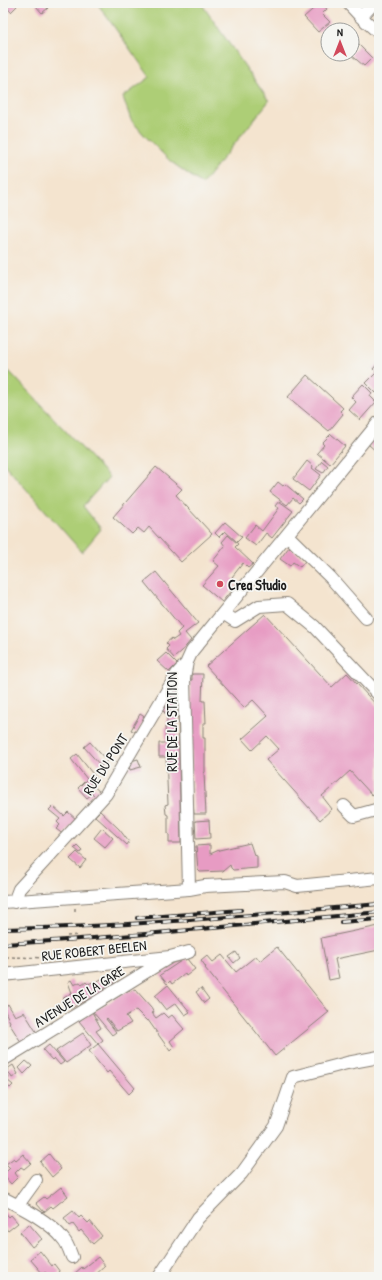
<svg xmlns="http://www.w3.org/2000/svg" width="382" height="1280" font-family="'Patrick Hand',sans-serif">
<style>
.green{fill:#adce76;stroke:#647549}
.building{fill:#e79bc3}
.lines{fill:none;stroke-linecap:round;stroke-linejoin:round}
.minor-casing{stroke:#888076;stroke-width:14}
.path{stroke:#888076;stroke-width:1.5;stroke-dasharray:3 3;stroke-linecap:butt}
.minor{stroke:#fff;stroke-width:12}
.rail-casing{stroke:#1c1c1c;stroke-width:4}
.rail{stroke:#f6f6f2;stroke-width:2.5;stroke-dasharray:8;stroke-linecap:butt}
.poi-dot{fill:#d1495b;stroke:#f6f6f2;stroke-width:1.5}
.labels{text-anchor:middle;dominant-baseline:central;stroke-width:3.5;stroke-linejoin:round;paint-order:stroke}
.poi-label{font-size:14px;font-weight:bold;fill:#1c1c1c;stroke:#f6f6f2;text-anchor:start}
.street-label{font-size:14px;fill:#1c1c1c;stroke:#f6f6f2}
</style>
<rect width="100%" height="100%" fill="#f6f6f2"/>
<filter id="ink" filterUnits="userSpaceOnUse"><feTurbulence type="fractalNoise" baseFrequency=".025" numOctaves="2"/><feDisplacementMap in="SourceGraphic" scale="8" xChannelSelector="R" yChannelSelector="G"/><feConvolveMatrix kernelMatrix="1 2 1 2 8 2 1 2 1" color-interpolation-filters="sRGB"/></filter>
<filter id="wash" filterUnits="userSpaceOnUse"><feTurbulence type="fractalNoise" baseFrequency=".012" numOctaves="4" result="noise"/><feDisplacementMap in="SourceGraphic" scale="16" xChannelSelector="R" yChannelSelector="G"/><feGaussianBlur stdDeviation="0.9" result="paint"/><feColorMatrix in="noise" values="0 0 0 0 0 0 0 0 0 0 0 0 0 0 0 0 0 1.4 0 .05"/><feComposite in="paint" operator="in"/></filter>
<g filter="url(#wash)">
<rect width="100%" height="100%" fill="#f4e4cf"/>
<path class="green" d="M97,3H201L269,101L202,184L170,161L146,137L131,120L123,97L150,77Z
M9,371L109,477L83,506L101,529L82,552L3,463V379Z"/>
<g id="blocks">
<path class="building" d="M3,3H14L17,6L11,12Z
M40,3H44L48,8L42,13L36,6Z
M320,3L327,9L322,14L330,22L318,32L304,17Z
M359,45L372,58L364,66L350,54H352V52Z
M379,362V375L373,369Z
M376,373L379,376V389L376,393L366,383Z
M307,375L343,408L340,411L343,414L329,431L288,397Z
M363,384L372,393L370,396L376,402L360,420L349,410L356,402L351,397Z
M331,434L345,446L330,464L317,453L324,445L322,443Z
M375,436L379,439V454L368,444Z
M307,461L313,466L312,468L321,475L309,491L293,479Z
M322,461L328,466L323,473L316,469Z
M156,467L182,489L176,495L212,534L181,562L149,527L144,533L138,528L132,534L113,517Z
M278,482L283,486L285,484L303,499L299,503L293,498L287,505L270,492Z
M279,501L293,511L272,538L266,533L256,546L245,538L255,525L262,531L279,508L275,506Z
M225,522L242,537L237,542L225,531L219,537L215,533Z
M228,535L238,544L235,547L253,564L248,568L243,563L232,577L238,582L222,602L202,585L219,566L213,561L225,546L222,542Z
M289,547L306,560L300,567L293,562L290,566L280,559Z
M156,572L198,623L185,633L191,640L182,651L174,658L166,649L169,646L166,643L172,638L173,640L179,636L177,633L182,628L144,582Z
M265,614L332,687L347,673L379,708V789L372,795L350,771L322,796L332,809L320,820L266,760L279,749L267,736L252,750L242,739L268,716L253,700L244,708L206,666Z
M166,653L177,664L169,672L157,661Z
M192,674H203L202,701H205L206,723H203V738H205V772L204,773L206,814H194L192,788L190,693V680H192Z
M173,686L178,689V712L164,713L165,712L159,710Z
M140,714L146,718L137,733L131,730Z
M167,717H178L181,843H169V834H168V815L166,814L165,805L168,804L166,757H159V743H166L165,727H167Z
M90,742L107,761L101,766L84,747Z
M77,754L96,778L90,783L100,792L95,797L92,794L87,798L78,788L87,779L71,759Z
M138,759L141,767L130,770L129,766L132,765L131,761Z
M53,806L64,816L68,812L77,820L64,835L56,829L60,825L57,822L60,819L49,810Z
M100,811L119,829L129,842L127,845L95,816Z
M209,820L210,838L196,839L195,821Z
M102,828L113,838L105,847L94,838Z
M250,843L254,855L257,856V868L233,870L231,868L230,865L223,871L200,872L198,870L196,846L210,845V854L219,850Z
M77,845L82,850L80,853L74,848Z
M77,852L86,860L80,868L70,859Z
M379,926V950L335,959L339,978L329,980L321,938Z
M277,947L329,1012L275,1056L205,968L206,967L201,960L207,955L213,962L222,955L236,972L256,956L260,961Z
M236,952L240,958L234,963L229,957Z
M184,959L185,960L187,959L195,969L186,976L185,974L172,984L170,981L167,984L160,975Z
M112,974L116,981L110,986L105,978Z
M103,978L108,986L103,990L104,992L97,996L96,995L70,1009L62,999L72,993L68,982L71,980L74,985L80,982L82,985L86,982L88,984L93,982L94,983Z
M168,985L190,1012L185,1015L176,1003L166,1010L155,996Z
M201,988L209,999L204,1003L196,992Z
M135,989L151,1007L154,1012L152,1013L156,1018L163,1013L168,1018L172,1015L184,1029L170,1041L174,1047L170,1051L148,1020L147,1021L136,1010L126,1016L131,1023L117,1031L107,1018L106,1019L116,1032L112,1035L93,1012L129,990L130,992Z
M8,1004L15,1016L24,1012L37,1033L21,1042L9,1023L10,1022L4,1009Z
M92,1012L101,1028L96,1031L103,1040L98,1044L79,1021Z
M83,1033L91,1045L66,1063L56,1051Z
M98,1044L135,1088L129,1094L109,1071L107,1073L89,1051Z
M49,1045L64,1062L60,1065L54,1058L52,1060L43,1050Z
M26,1061L32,1066L24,1074L19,1068Z
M13,1065L18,1074L12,1078L7,1069Z
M3,1068L9,1078L7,1080L13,1085L10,1088L3,1082Z
M23,1154L31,1163L24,1169L21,1167L15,1173L18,1177L11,1184L3,1175L10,1168L6,1164L14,1158L16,1160Z
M49,1154L61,1169L52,1177L40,1162Z
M61,1187L68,1196L53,1208L51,1206L44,1212L36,1203L44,1197L46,1199Z
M3,1210L9,1217L11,1215L18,1223L8,1231L3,1225Z
M73,1211L79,1218L81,1216L88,1223L90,1221L102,1236L93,1244L81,1230L79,1232L73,1224L70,1226L64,1218Z
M29,1224L42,1239L32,1247L20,1232Z
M40,1251L52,1266L54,1264L60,1272L54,1277H49L45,1272L43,1274L30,1259Z
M98,1257L105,1266L93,1277H76L74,1274L82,1267L83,1269Z"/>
</g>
</g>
<g filter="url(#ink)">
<use href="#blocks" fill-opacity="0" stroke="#888076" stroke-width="1"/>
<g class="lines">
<defs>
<path id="minor" d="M348,3L361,17L379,33
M361,17L374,3
M287,535L330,577L366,618
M223,613L235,621L259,606L287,604L315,627L379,695
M344,806L354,816L379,809
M189,889L184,678L187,662L192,651L379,422
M3,902L189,889L205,886L285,882L297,886L379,878
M14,902L19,889L106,794L177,674L186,664
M3,975L170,957L189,952
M3,1060L170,957
M3,1198C23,1208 51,1222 64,1240C68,1245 70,1252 72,1257
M18,1205L36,1180
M159,1277L198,1218L242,1173L276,1126L293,1077L347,1063L379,1057"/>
</defs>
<use href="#minor" class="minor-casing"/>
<path class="path" d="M75,908V914
M67,936L78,935
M80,950L81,956
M6,957L57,958"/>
<use href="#minor" class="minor"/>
<defs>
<path id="rail" d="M137,918L241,910
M341,922L379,919
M3,929C129,927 254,915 379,904
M3,944C129,937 254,924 379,912"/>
</defs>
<use href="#rail" class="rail-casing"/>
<use href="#rail" class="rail"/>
</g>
</g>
<circle class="poi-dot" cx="220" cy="584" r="4"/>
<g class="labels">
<g class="poi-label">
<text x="228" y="584">Crea Studio</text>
</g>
<g class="street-label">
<text transform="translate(171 722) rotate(-90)">RUE DE LA STATION</text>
<text transform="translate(105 764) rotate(-57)">RUE DU PONT</text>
<text transform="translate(94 950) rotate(-6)">RUE ROBERT BEELEN</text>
<text transform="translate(79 996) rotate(-32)">AVENUE DE LA GARE</text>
</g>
</g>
<rect width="382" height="1280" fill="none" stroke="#f6f6f2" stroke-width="16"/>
<g transform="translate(340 42)"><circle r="19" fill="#f6f6f2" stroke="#9f9f9c"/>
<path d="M0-3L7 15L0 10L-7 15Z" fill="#d1495b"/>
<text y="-6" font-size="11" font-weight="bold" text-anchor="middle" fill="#1c1c1c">N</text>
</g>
</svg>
